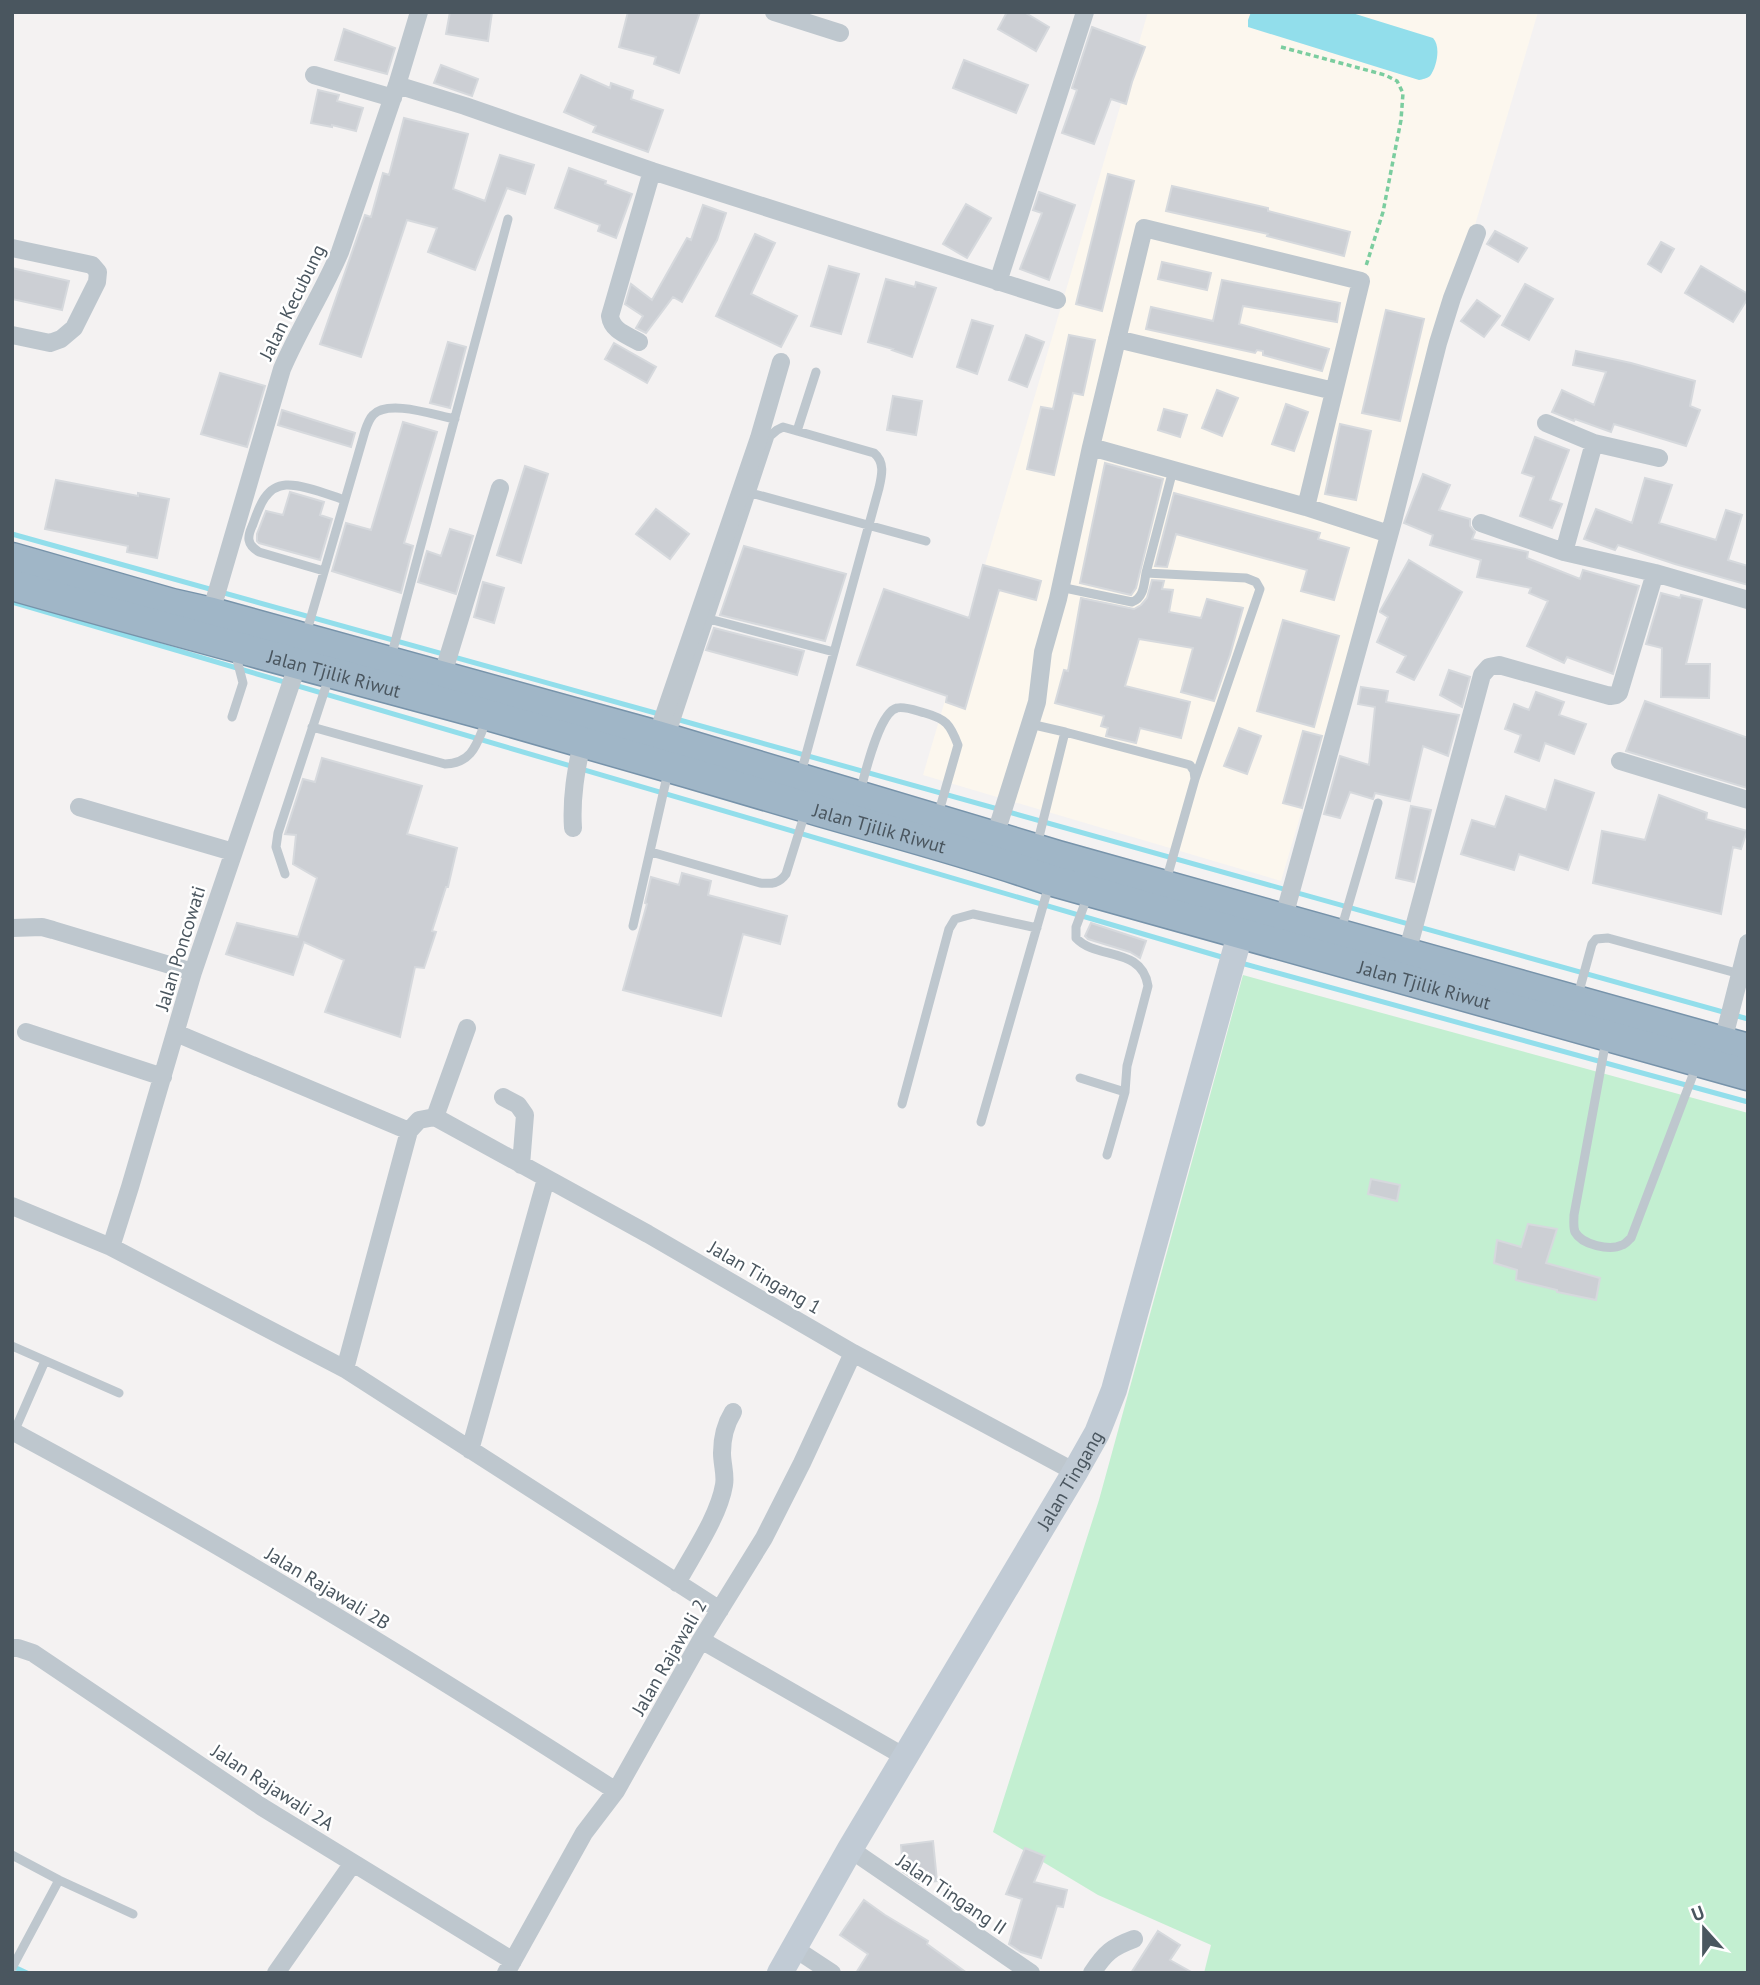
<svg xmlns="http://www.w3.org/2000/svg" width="1760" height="1985" font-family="'PT Sans',sans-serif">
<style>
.commercial{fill:#fcf7ee}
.green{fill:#c3efd1}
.water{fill:#92deeb}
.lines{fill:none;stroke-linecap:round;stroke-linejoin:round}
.stream{stroke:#92deeb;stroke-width:5}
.building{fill:#cccfd4;stroke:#d6d9dd;stroke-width:2}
.trunk-casing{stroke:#7793aa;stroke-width:33}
.path{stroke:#7bcd9f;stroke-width:3.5;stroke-dasharray:5 3.5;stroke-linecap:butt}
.service{stroke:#bec7ce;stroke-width:9}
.minor{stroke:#bec7ce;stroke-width:18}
.secondary{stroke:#c1cbd5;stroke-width:26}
.trunk{stroke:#a0b6c7;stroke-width:30}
.labels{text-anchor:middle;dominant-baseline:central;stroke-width:5;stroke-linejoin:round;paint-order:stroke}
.street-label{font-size:19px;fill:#4a565f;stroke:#fff}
</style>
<rect width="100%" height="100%" fill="#f4f2f2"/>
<path class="commercial" d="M1148,12H1538L1281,881L923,775Z"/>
<path class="green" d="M1243,975L1748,1113V1973H1204L1211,1945L1098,1895L993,1832L1099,1500Z"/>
<path class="water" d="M1251,12H1349L1433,38C1441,46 1437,67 1430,76C1426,79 1423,79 1419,80L1248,27V20Z"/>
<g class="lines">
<path class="stream" d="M12,534L659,714
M12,602L1225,958
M676,719L1748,1019
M1241,963L1748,1102
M12,1966L27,1973"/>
</g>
<path class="building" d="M450,12H492L488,41L446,34Z
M628,12H700L679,73L654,64L656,57L619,47Z
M1007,12H1024L1049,27L1036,51L998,29Z
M1092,27L1145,47L1132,82L1126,104L1111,99L1094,144L1062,133L1077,90L1072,88Z
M344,29L395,48L387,74L335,60Z
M964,60L1028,85L1016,113L953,88Z
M441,65L478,79L472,96L434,83Z
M581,75L610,88L611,83L633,91L631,99L663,110L648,152L593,132L596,126L564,112Z
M318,90L339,95L337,101L363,108L356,131L332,125V127L311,123Z
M404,118L468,134L453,189L485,201L500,155L534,165L525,194L507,188L475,270L428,252L437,228L407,220L361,357L320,344L365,215L371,217L383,173L389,175Z
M569,168L606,181L605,184L632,194L616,238L598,231L600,225L555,208Z
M1108,174L1134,181L1102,311L1076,304Z
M1172,186L1268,208V211L1350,232L1344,256L1267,236L1268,234L1166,211Z
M1039,192L1075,205L1049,280L1020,269L1042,213L1033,210Z
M966,204L991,218L967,258L943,244Z
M703,205L726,213L717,240L682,302L673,297L646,333L636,328L643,316L625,304L631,284L652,300L687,238L691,240Z
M1495,231L1527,248L1518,262L1487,244Z
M755,234L775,243L751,294L797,316L781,347L716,316Z
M1661,242L1674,249L1661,272L1648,264Z
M1162,262L1211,273L1207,290L1158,279Z
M829,266L859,274L841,334L811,326Z
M1701,266L1748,294V298L1733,322L1685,293Z
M12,268L69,281L62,310L12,299Z
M886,279L915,287L916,282L936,288L912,357L892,350L893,349L868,342Z
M1222,280L1340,303L1337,322L1243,306L1239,324L1329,349L1322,371L1263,355V351L1257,350L1255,353L1146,329L1151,307L1213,321Z
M1525,284L1553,299L1529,340L1502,325Z
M1477,300L1500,316L1484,337L1461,321Z
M1386,310L1424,319L1400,421L1362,413Z
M972,320L993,326L977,374L957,367Z
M1026,335L1044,342L1027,387L1009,380Z
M1069,335L1095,340L1083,395L1073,393L1054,475L1027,469L1041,407L1053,409Z
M448,342L466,347L450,408L430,403Z
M614,343L656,367L647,383L605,359Z
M1576,351L1631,363L1695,381L1690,406L1700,410L1686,446L1614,424L1611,432L1575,419L1574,421L1552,412L1562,390L1594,405L1606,372L1573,365Z
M220,373L265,386L247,447L201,434Z
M1217,390L1238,398L1222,436L1202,428Z
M893,396L922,401L916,435L887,430Z
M1286,404L1308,412L1294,451L1272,444Z
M1164,409L1187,415L1180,437L1158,430Z
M282,410L355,433L351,447L278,425Z
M403,422L437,432L404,543L413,546L401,593L332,571L346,523L371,530Z
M1340,424L1371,431L1356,500L1325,494Z
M1535,437L1569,450L1550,500L1562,504L1552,528L1520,516L1534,477L1522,473Z
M1105,463L1163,479L1136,588L1131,595L1080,583Z
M525,466L548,474L521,563L497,555Z
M1423,474L1450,485L1439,510L1470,519V526L1475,532L1472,539L1528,552L1527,558L1580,579L1583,570L1639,586L1613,674L1567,657L1564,663L1527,646L1548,601L1529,593L1531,588L1477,577L1481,560L1430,545L1433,535L1404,523Z
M1645,478L1672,485L1659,523L1716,540L1726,510L1742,515L1728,560L1748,566V585L1675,564L1618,545L1615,550L1584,539L1596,509L1632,523Z
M56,480L138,496V493L169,499L157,558L127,552L128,546L45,529Z
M290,492L324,502L320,515L332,519L320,560L259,543L257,541V534L266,511L283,515Z
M1174,493L1320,533L1318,539L1349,548L1334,600L1301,591L1307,570L1176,534L1167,567L1155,566Z
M656,509L689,534L670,559L636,534Z
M450,529L473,536L456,594L418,582L427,551L441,556Z
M744,546L846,574L825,641L720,615Z
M1409,560L1462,592L1414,680L1397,672L1406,656L1377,642L1388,617L1380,612V611Z
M983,565L1041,581L1036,600L999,590L965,709L946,702L947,696L857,665L884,589L969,618Z
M1152,580L1164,581L1162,589L1173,590L1169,612L1201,618L1207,599L1243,608L1230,655L1214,701L1181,692L1193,648L1139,639L1125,686L1190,702L1181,738L1140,728L1136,743L1106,736L1108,728L1101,726L1104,716L1055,703L1064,670L1068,671L1081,598L1134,609L1141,605L1147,598Z
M483,582L504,588L494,623L474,617Z
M1661,593L1680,598L1681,595L1702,600L1686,664H1710L1709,698L1661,697L1662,648L1646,644Z
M1283,620L1339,636L1314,727L1257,711Z
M714,628L804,651L797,675L706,650Z
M1449,670L1470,677L1462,707L1440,695Z
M1361,687L1388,691L1386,702L1459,715L1448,756L1423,746L1410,801L1375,793L1373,799L1350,792L1340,818L1324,814L1340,756L1369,765L1375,707L1358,704Z
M1536,692L1564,702L1559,715L1586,724L1574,754L1545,743L1539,761L1515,752L1521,735L1505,729L1514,704L1529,710Z
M1645,701L1748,738L1747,788L1626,751Z
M1239,728L1261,736L1247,774L1224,766Z
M1303,731L1322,736L1302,808L1283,803Z
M322,758L422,786L407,834L457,848L448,887H446L432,931L436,932L424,968L415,967L400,1037L325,1012L344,960L304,942L293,975L226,954L237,923L298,937L317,878L293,864L296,835L285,834L303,779L315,782Z
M1555,780L1594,793L1568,870L1519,854L1514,870L1461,854L1472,820L1495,827L1506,796L1546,810Z
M1659,795L1707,813L1706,819L1747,831L1741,849L1733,847L1721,914L1593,883L1602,831L1645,840Z
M1411,806L1431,810L1414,882L1396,878Z
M682,873L711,881L708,895L787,916L780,944L743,934L721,1016L623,990L647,904L645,903L651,877L679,885Z
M1091,923L1146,941L1140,958L1130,952L1088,939L1085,936Z
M1371,1179L1400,1185L1397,1201L1368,1194Z
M1528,1224L1557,1229L1546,1263L1600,1278L1596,1300L1557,1292V1290L1516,1280L1517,1270L1494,1263L1497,1240L1521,1247Z
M933,1841L937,1881L919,1883L903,1872L901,1845Z
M1025,1848L1045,1856L1034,1882L1067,1890L1063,1907L1057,1906L1041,1958L1021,1952L1009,1944L1022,1899L1006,1894Z
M864,1900L885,1915L928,1941L927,1944L967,1973H856L868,1954L840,1935Z
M1158,1931L1180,1945L1170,1960L1193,1973H1131Z"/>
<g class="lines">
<defs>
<g id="trunk">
<path d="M12,558L172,604L212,613L657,736L1058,856L1748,1049"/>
<path id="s2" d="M12,585C170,630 330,672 488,715C595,745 700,776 806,807C888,831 970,852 1050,880L1748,1075"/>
</g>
</defs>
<use href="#trunk" class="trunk-casing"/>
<path class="path" d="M1281,47L1385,75L1397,81L1403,93L1401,120L1383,212L1366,266"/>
<path class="service" d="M797,431L816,372
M751,493L926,541
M324,571L259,552C254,549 250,546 249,540C248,534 251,529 253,524C259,507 266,486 286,485C303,484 329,495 345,500
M1146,573L1173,470
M1060,587L1132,602C1144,598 1144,584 1146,573L1246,578L1256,582L1260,589L1195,779
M709,619L834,652
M306,634L365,431C367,425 369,419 373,415C388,399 434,415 455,419
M391,657L508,219
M232,717L243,683L235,652
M1030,724L1065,732
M312,727L445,764C474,763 477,742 487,719
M671,735L770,436L777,430L783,427L874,453C885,462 882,475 879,488L801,773
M860,792C865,774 879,712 897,708C905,706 917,711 925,713C946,719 950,724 958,745L938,815
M1037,845L1065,732L1190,765L1194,771L1195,779L1166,881
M651,852L760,883C772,884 779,884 786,874L805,813
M285,874L276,847L278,833L329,677
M1088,895L1076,927V938C1096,960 1142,946 1148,986L1127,1066L1125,1092L1107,1155
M633,926L668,772
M1341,930L1378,803
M1578,995L1592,944L1596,939L1608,938L1740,974
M1606,1040L1574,1215C1574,1220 1573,1227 1575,1232C1582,1245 1610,1251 1622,1245C1626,1244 1628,1240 1631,1238L1696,1067
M1080,1078L1125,1092
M902,1104L949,929L955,919L973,914L1037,928
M981,1122L1049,885
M12,1346L119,1393
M14,1432L45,1361
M12,1855L59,1880L133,1914
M12,1968L59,1880"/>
<path class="minor" d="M774,12L840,33
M314,75L393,98
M397,85L465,106L652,171L1057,300
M12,248L92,265L98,272L97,282L74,328L61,339L50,343L12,335
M998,282L1085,12
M1117,339L1334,391
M639,342C627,335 612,331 610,316L652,171
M1546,423L1594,443
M1306,507L1389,534
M1481,523L1564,552L1655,573
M1564,552L1594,443L1659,458
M209,619L282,369C299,329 323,292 340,252L397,85L419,12
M442,677L500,488
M657,736L759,438L781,362
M1620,761L1748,800
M79,807L233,852
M573,828C571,798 576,771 582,742
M995,836L1037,702L1043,652L1058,599L1091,447L1144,228L1361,281L1306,507L1091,447
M1283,920L1393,521L1438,343L1452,298L1477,233
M12,928L42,927L53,930L193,972
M1407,953L1482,675L1489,667L1499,665L1610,696L1616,695L1619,693L1655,573L1748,600
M26,1032L163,1077
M176,1033L409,1131
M1721,1049L1748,943
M503,1097L518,1105L525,1115L521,1165
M435,1117L648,1234L853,1353L1075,1472
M435,1117L467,1028
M12,1206L111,1247L345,1369L720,1610
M111,1247L130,1187L193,972L298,663
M345,1369L409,1131L419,1120L435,1117
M12,1431C219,1542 419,1664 616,1791
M470,1450L546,1179
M677,1583C692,1555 719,1516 724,1485C726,1475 722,1464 722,1453C722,1438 725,1425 733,1412
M701,1640L905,1757
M12,1648H18L33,1653L262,1807L513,1961
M850,1849L1031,1973
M794,1948L832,1973
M276,1973L353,1863
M506,1973L584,1833L616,1791L701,1640L764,1538L802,1463L853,1353
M1092,1973C1105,1953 1112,1947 1134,1939"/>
<path class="secondary" id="s1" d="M780,1973L850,1849L1075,1472L1097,1433L1114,1390L1240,934"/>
<use href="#trunk" class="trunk"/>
</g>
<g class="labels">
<g class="street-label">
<text transform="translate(292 302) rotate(-64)">Jalan Kecubung</text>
<text stroke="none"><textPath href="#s2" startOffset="334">Jalan Tjilik Riwut</textPath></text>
<text stroke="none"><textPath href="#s2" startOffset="901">Jalan Tjilik Riwut</textPath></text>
<text transform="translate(180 948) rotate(-73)">Jalan Poncowati</text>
<text stroke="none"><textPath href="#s2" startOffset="1468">Jalan Tjilik Riwut</textPath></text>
<text transform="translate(765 1277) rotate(30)">Jalan Tingang 1</text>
<text stroke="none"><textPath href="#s1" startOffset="572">Jalan Tingang</textPath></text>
<text transform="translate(328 1588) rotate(31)">Jalan Rajawali 2B</text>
<text transform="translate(669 1657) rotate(-60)">Jalan Rajawali 2</text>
<text transform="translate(273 1787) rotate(33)">Jalan Rajawali 2A</text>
<text transform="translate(952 1894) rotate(34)">Jalan Tingang II</text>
</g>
</g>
<rect width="1760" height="1985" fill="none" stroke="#4a565f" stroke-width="28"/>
<g transform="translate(1704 1929) rotate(339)" stroke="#ffffff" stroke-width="5" paint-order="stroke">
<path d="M0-5L12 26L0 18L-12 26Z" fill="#4a565f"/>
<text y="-10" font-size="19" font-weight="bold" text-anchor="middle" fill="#4a565f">U</text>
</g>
</svg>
